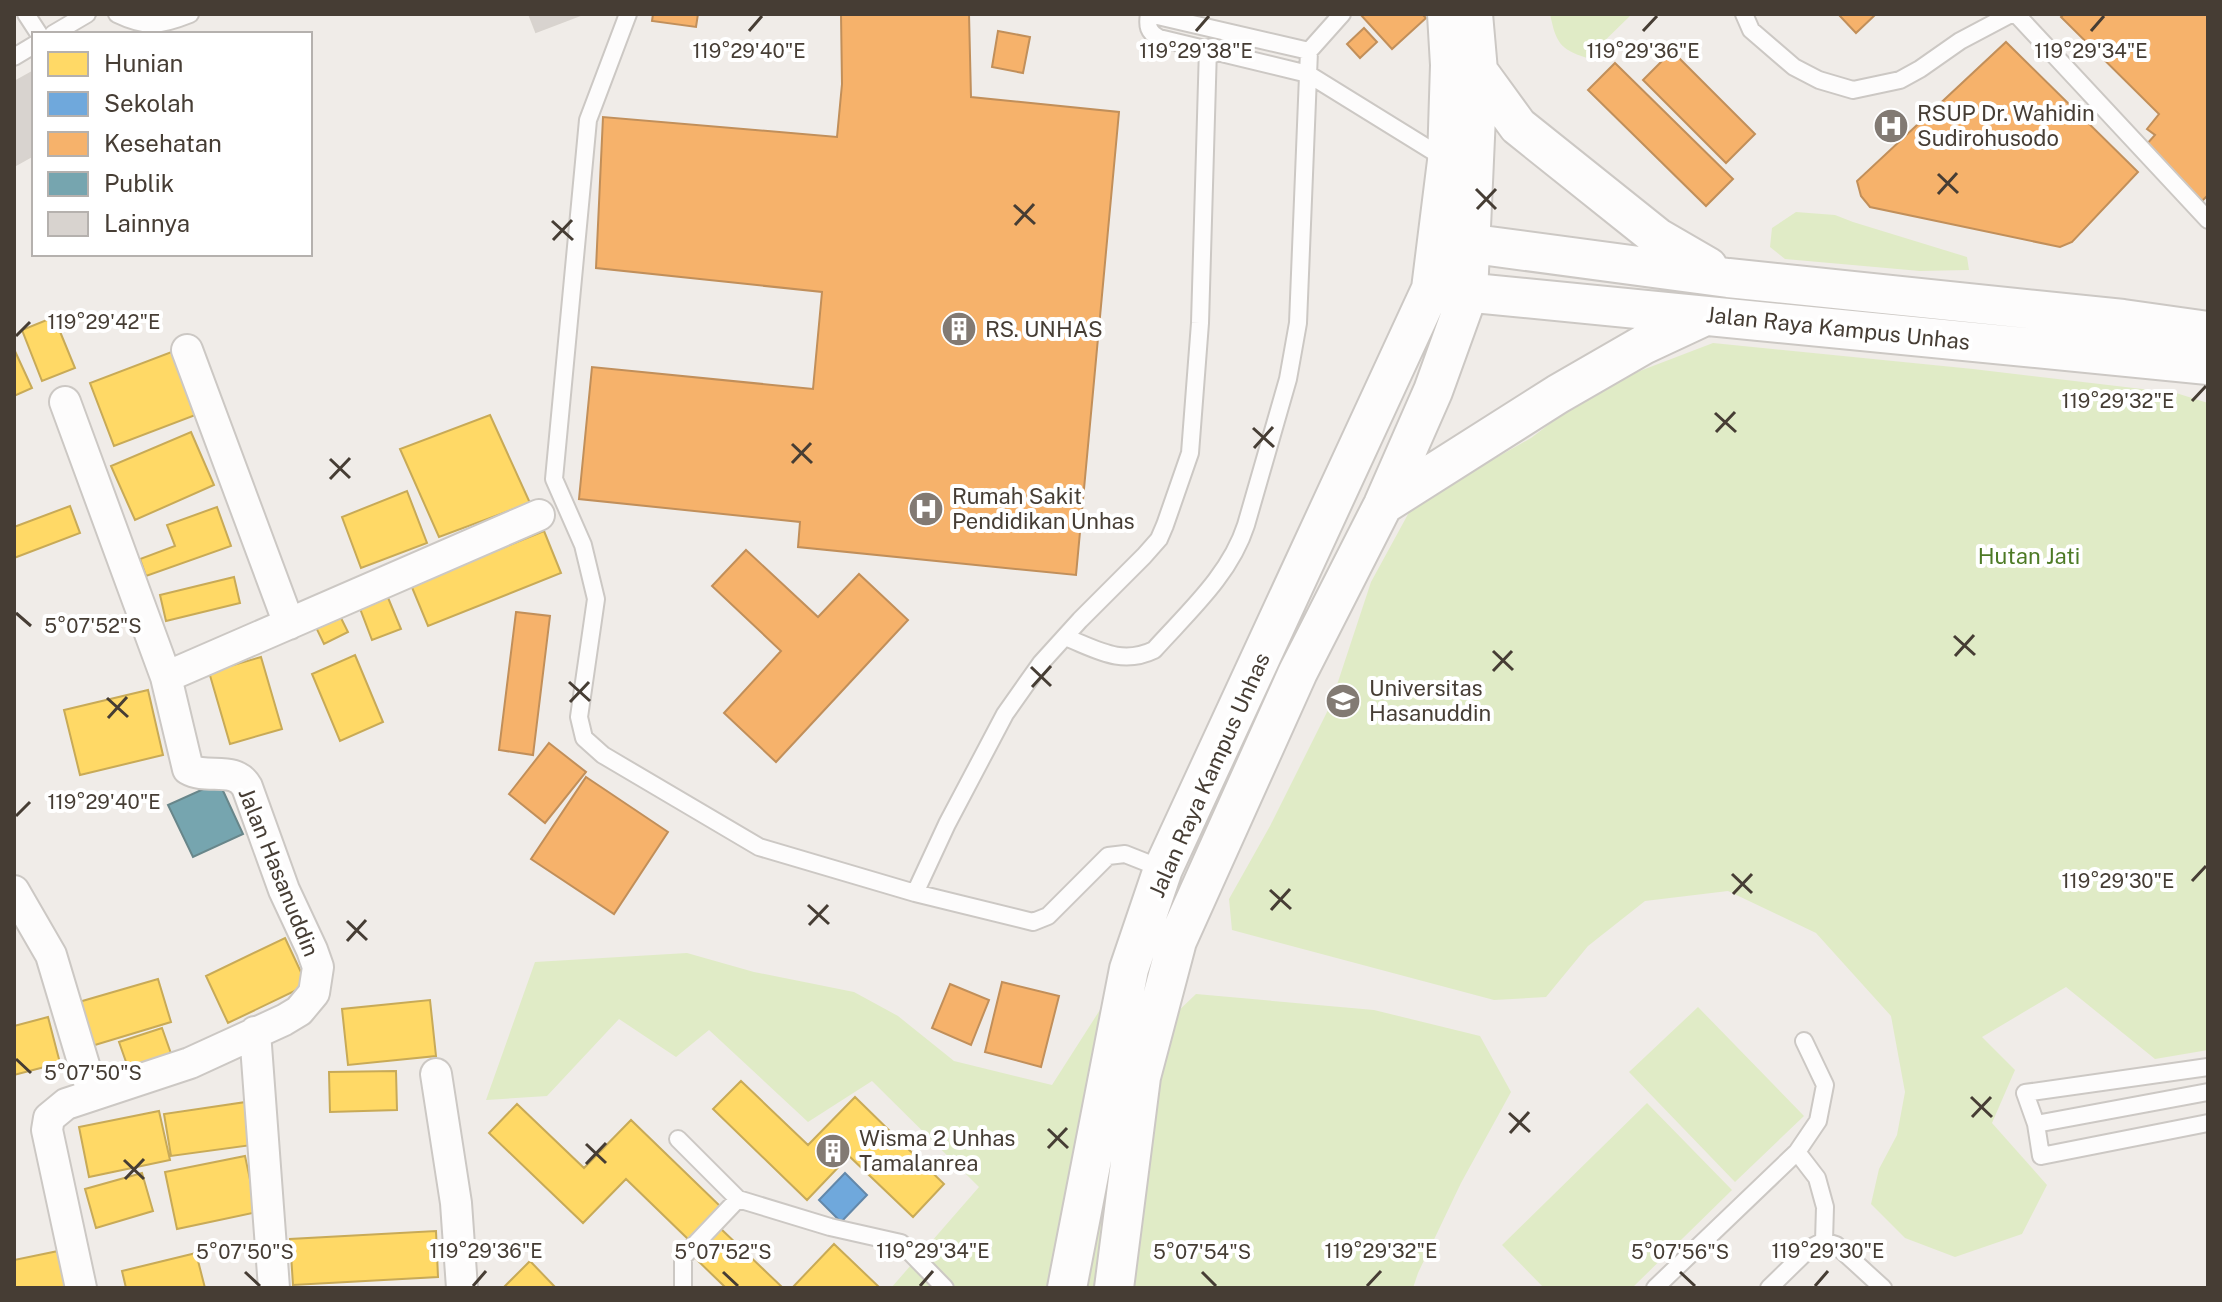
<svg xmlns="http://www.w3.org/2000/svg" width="2222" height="1302" font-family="'Public Sans',sans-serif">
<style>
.green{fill:#e0ebc6}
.homes{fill:#ffd966;stroke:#c8aa57;stroke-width:2}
.schools{fill:#6fa8dc;stroke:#6388aa;stroke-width:2}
.health{fill:#f6b26b;stroke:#c18f5a;stroke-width:2}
.public{fill:#76a5af;stroke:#68868a;stroke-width:2}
.building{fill:#d8d3cf;stroke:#d8d3ce;stroke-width:2}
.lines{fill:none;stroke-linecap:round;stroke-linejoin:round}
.service-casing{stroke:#ccc8c4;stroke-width:20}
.minor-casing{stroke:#ccc8c4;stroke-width:34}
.tertiary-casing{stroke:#ccc8c4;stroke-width:42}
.service{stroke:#fdfcfc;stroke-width:16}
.minor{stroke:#fdfcfc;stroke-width:30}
.tertiary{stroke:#fdfcfc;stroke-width:38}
.ticks{fill:none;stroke:#463d34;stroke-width:3}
.labels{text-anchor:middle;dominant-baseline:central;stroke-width:8;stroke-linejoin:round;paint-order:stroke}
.poi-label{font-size:22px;fill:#463d34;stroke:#fff;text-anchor:start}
.street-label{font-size:22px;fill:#463d34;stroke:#fff}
.park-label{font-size:22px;fill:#4d7a25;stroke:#fff}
.ticks-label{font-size:20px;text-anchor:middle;fill:#463d34;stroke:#fff;stroke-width:8;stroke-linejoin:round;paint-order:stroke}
</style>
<rect width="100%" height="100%" fill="#f0ece8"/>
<path class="green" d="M1550,14H1632L1587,58C1559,49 1556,42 1550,14Z
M1796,212L1835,215L1853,222L1967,257L1969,270L1920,271L1785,259L1770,247L1772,228Z
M1713,343L1973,369L2176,393L2208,403V1050L2155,1059L2066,987L1982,1037L2015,1070L1992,1123L2047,1185L2022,1234L1955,1257L1905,1238L1871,1204L1879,1169L1897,1135L1905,1092L1891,1016L1816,933L1728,891L1645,901L1588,946L1546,997L1494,1000L1232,930L1229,899L1270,826L1330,706L1371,582L1413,505L1531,438L1598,387Z
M687,953L754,972L854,992L898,1016L954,1061L1052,1085L1105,1002L1163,1014L1096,1288H891L979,1187L872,1081L808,1122L709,1030L676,1057L619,1019L547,1096L486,1100L535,962Z
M1196,994L1374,1010L1480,1036L1511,1092L1461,1183L1418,1273L1413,1288H1134L1138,1205L1172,1017Z
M1698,1007L1804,1116L1735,1182L1629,1072Z
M1647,1103L1732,1190L1632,1288H1544L1502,1245Z"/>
<path class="homes" d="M54,317L75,368L42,381L22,330Z
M182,348L206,411L114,446L90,383Z
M14,349L32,388L14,396Z
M490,415L530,503L439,537L400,449Z
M191,432L214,485L135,520L111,466Z
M407,491L427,543L361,568L342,517Z
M70,506L80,533L14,558V527Z
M217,507L231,546L146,576L140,559L175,546L167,525Z
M544,531L561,573L428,626L411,585Z
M234,577L240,603L166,621L160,595Z
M384,588L401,629L372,640L356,598Z
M336,608L348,632L324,644L312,619Z
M355,655L383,722L340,741L312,674Z
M261,657L282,729L230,744L209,672Z
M148,690L163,755L80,775L64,710Z
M285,938L307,985L228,1023L206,976Z
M158,979L171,1022L85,1048L72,1004Z
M430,1000L436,1056L348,1065L342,1009Z
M48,1017L60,1063L14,1075V1026Z
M162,1028L174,1062L131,1076L119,1042Z
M396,1071L397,1110L330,1112L329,1072Z
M741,1081L808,1145L855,1097L944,1184L913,1217L849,1156L807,1200L713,1109Z
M246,1102L252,1145L171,1156L164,1114Z
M517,1104L584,1168L631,1120L721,1207L689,1240L626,1179L583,1223L489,1133Z
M159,1111L170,1160L89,1177L79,1127Z
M245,1156L257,1212L177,1229L165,1172Z
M142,1173L153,1211L96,1228L85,1189Z
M720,1228L783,1288H726L693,1256Z
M436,1231L438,1277L293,1285L290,1239Z
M834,1244L880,1288H792Z
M63,1250L71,1288H14V1260Z
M196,1253L205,1288H126L122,1271Z
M530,1261L556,1288H503Z"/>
<path class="schools" d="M845,1173L867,1195L841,1222L819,1200Z"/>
<path class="health" d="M653,14H698L696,27L652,21Z
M841,14H969L971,97L1119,112L1076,575L798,547L800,522L579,499L592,367L813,389L822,292L596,268L603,117L837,137L842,84Z
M1360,14H1422L1426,18L1392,49Z
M1838,14H1876L1856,33Z
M2064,14H2208V195L2202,201L2146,145L2155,135L2147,129L2159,114L2061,17Z
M1364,28L1377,42L1360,58L1347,44Z
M998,31L1030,37L1023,73L992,67Z
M2006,42L2138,172L2072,242L2060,247L1870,207L1861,196L1857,181Z
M1672,51L1755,134L1726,163L1643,80Z
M1615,63L1733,179L1706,206L1588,90Z
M746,550L818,617L859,574L908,620L776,762L724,713L781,651L712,586Z
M516,612L550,616L533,755L499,750Z
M549,743L586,772L545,823L509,794Z
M586,777L668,832L614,914L531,859Z
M1002,982L1059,996L1041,1067L985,1052Z
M950,984L989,1000L971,1045L932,1028Z"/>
<path class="public" d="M219,782L243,834L193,857L168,805Z"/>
<path class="building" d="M529,14H583L536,32Z
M34,71V155L14,166V82Z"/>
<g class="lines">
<defs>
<path id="service" d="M26,14L39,34
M117,14C146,28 160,26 190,14
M628,14L588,120L554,479L583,545L596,599L579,717L584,738L603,755L759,847L915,893L1033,922L1048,916L1108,856L1125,854L1163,869
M1149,14C1147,26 1148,32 1159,38L1308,74L1447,160
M1149,14L1309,51
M1744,14L1751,30L1794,67L1819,80L1853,90L1900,80L1920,69L1960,41L2011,14
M2016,14L2208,220
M53,34L87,14
M14,57L34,45
M1065,637C1096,649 1121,666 1154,650C1188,612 1230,575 1246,525L1288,379L1298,323L1309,51L1342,14
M915,893L947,824L1005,714L1041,663L1080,620L1144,556L1159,539L1165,525L1190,453L1200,323L1208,48
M2208,1067L2025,1093L2036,1124L2041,1156L2208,1123
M2036,1124L2208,1092
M678,1139L738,1199L830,1227L901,1243L945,1288
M1797,1152L1817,1178L1825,1207L1824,1241
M683,1288V1257L738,1199
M1655,1288L1797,1152L1818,1121L1825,1085L1804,1041
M1769,1288L1810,1248L1824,1241L1836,1245L1883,1288"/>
<path id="minor" d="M187,350L289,624
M65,402L166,677
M14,891L51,955L93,1095
M255,1032L274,1288
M436,1074L456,1203L462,1288
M81,1288L47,1130L49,1118L66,1104L190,1063L284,1020L299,1011L314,993L318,967L312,950L284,890L247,787C235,765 207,780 188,769L166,677L539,515"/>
<path id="tertiary" d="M1478,71L1518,126L1658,238L1708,267
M1444,240L1728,278L2123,319L2208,331
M1443,290L2208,365
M1383,505L1558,394L1643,345L1703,317
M1067,1288L1129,969L1163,869L1431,289L1447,161L1450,65L1447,14
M1114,1288L1141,1077L1177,941L1298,672L1383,505L1433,391L1468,294L1478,71L1473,14"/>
</defs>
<use href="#service" class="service-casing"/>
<use href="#minor" class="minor-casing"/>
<use href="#tertiary" class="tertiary-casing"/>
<use href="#service" class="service"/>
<use href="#minor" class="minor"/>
<use href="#tertiary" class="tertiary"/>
</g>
<path class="ticks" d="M749,31L762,16M1196,31L1209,16M1643,31L1657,16M2091,31L2104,16M1938,174L1958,193M1476,189L1496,209M1938,194L1957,173M1014,205L1035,224M1477,209L1496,189M552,221L573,240M1015,225L1034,204M553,240L572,220M16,336L30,322M2192,401L2206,386M1715,413L1736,432M1253,428L1274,447M1716,432L1735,412M792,444L812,463M1254,448L1273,427M330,459L350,478M792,463L811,443M330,479L350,458M16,613L31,626M1954,636L1975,655M1493,651L1513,670M1955,656L1974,635M1031,667L1051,686M1493,671L1512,651M569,682L590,701M1032,687L1051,666M107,698L128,717M570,702L589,682M108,718L127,697M16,816L30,802M1732,874L1752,893M2192,881L2206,866M1270,890L1291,909M1733,894L1752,874M808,905L829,924M1271,910L1290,889M347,921L367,940M809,925L828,905M347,941L366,920M16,1059L31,1073M1971,1097L1992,1117M1509,1113L1530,1132M1972,1117L1991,1097M1048,1129L1068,1148M1510,1133L1529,1112M586,1144L606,1163M1048,1148L1067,1128M124,1160L144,1179M586,1164L606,1143M125,1179L144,1159M245,1272L260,1286M723,1272L738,1286M1202,1272L1216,1286M1680,1272L1695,1286M473,1286L486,1271M920,1286L933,1271M1367,1286L1381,1271M1815,1286L1828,1271"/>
<defs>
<symbol id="hospital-disc" viewBox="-11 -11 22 22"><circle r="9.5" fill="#827a73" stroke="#fff"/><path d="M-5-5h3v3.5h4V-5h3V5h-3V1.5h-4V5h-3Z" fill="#fff"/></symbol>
<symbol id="building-disc" viewBox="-11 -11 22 22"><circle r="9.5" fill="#827a73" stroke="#fff"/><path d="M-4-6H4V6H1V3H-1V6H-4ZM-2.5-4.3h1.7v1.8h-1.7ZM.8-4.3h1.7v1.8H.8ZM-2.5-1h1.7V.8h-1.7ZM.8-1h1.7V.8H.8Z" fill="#fff"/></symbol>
<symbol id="university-disc" viewBox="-11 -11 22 22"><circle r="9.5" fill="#827a73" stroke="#fff"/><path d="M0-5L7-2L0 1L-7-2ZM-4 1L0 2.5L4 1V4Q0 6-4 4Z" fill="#fff"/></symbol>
</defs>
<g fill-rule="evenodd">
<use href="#hospital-disc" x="1871" y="106" width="40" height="40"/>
<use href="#building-disc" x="939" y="309" width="40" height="40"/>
<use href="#hospital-disc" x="906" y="489" width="40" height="40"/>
<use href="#university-disc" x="1323" y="681" width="40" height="40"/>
<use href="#building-disc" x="813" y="1131" width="40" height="40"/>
</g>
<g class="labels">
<g class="poi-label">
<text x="1917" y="113">RSUP Dr. Wahidin<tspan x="1917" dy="25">Sudirohusodo</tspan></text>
<text x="985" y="329">RS. UNHAS</text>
<text x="952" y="496">Rumah Sakit<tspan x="952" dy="25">Pendidikan Unhas</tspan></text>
<text x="1369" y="688">Universitas<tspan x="1369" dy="25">Hasanuddin</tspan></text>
<text x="859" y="1138">Wisma 2 Unhas<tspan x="859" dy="25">Tamalanrea</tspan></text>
</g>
<g class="street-label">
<text transform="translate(1838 328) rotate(6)">Jalan Raya Kampus Unhas</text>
<text transform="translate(1209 775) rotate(-66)">Jalan Raya Kampus Unhas</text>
<text transform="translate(279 872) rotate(68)">Jalan Hasanuddin</text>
</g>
<g class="park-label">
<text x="2029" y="556">Hutan Jati</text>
</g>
</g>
<g class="ticks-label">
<text x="749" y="58">119°29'40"E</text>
<text x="1196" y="58">119°29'38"E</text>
<text x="1643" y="58">119°29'36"E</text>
<text x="2091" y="58">119°29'34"E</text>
<text x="104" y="329">119°29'42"E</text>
<text x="2118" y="408">119°29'32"E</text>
<text x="93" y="633">5°07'52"S</text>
<text x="104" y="809">119°29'40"E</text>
<text x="2118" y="888">119°29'30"E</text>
<text x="93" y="1080">5°07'50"S</text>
<text x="486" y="1258">119°29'36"E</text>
<text x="933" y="1258">119°29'34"E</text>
<text x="1381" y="1258">119°29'32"E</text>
<text x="1828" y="1258">119°29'30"E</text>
<text x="245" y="1259">5°07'50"S</text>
<text x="723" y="1259">5°07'52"S</text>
<text x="1202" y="1259">5°07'54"S</text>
<text x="1680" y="1259">5°07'56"S</text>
</g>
<rect width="2222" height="1302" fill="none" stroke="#463d34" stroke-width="32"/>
<rect x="32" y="32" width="280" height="224" fill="#ffffff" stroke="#b5b1ae" stroke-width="2"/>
<rect x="48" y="52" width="40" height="24" fill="#ffd966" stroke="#b5b1ae" stroke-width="2"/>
<text x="104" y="72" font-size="24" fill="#463d34">Hunian</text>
<rect x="48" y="92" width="40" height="24" fill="#6fa8dc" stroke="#b5b1ae" stroke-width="2"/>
<text x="104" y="112" font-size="24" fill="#463d34">Sekolah</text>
<rect x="48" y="132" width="40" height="24" fill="#f6b26b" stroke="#b5b1ae" stroke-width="2"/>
<text x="104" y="152" font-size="24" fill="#463d34">Kesehatan</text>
<rect x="48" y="172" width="40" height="24" fill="#76a5af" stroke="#b5b1ae" stroke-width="2"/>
<text x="104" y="192" font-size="24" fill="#463d34">Publik</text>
<rect x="48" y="212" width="40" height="24" fill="#d8d3cf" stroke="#b5b1ae" stroke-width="2"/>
<text x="104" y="232" font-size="24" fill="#463d34">Lainnya</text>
</svg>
